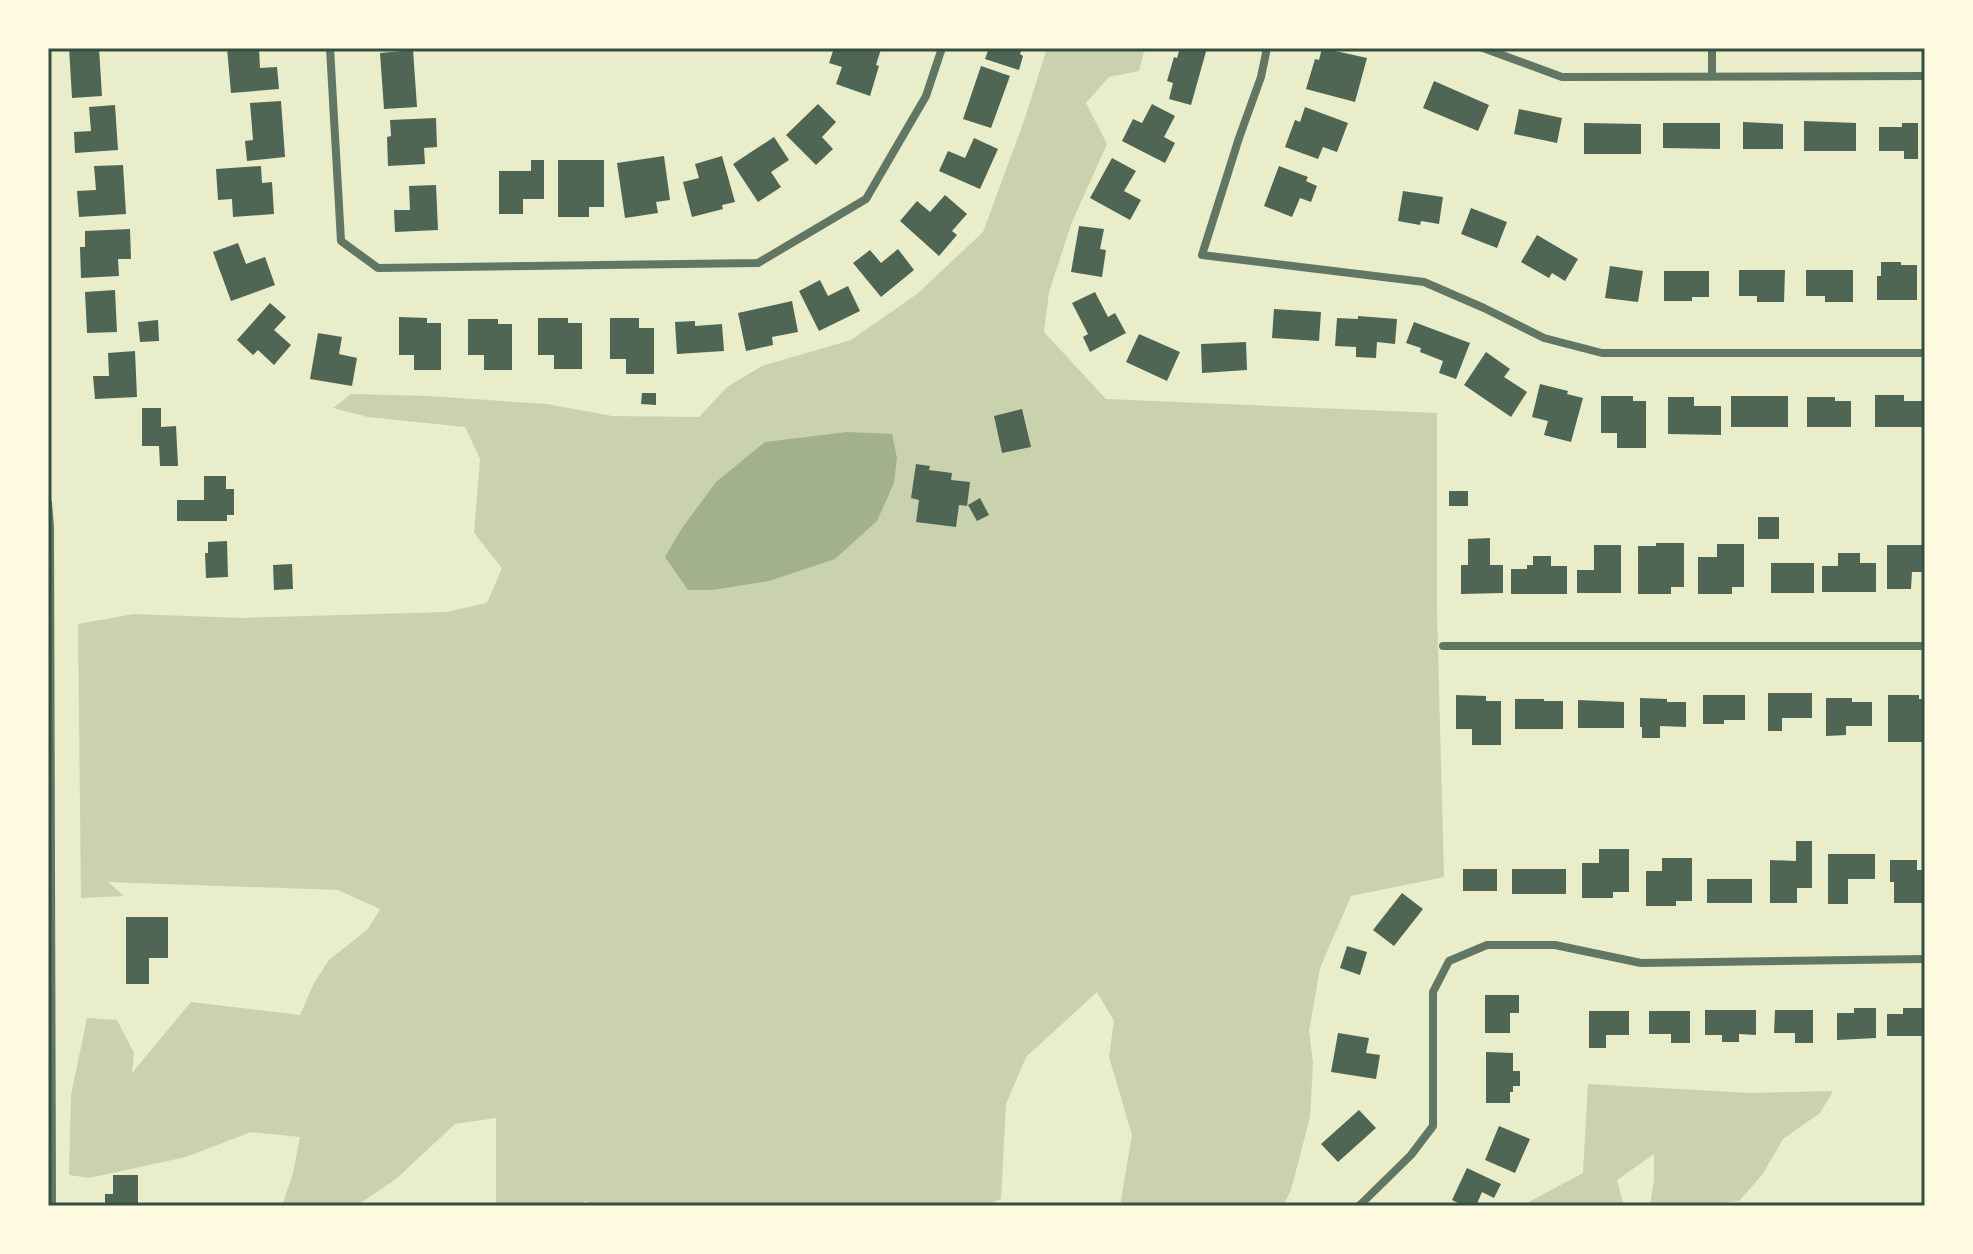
<svg xmlns="http://www.w3.org/2000/svg" width="1973" height="1254" font-family="Arial,sans-serif">
<style>
.green{fill:#cad2ad}
.water{fill:#a3b18a}
.building{fill:#4f6655}
.lines{fill:none;stroke-linecap:round;stroke-linejoin:round}
.minor{stroke:#617663;stroke-width:8}
.neatline{fill:none;stroke:#344e41;stroke-width:3}
</style>
<rect width="100%" height="100%" fill="#e9edc9"/>
<path class="green" d="M1047,48H1145L1139,71L1109,77L1086,103L1107,144L1072,222L1049,292L1044,332L1106,399L1437,413V613L1444,877L1351,896L1320,968L1309,1031L1313,1063L1310,1117L1291,1190L1283,1206H1120L1132,1135L1109,1057L1114,1021L1097,992L1026,1057L1006,1104L1001,1199L984,1206H598L585,1201L581,1206H496V1118L455,1124L396,1179L356,1206H282L293,1173L300,1137L251,1132L186,1157L89,1178L69,1175L71,1095L87,1018L117,1020L134,1053L132,1073L191,1002L300,1015L314,983L329,960L368,929L380,909L338,890L108,882L124,896L81,898L78,624L134,614L241,618L446,612L487,603L502,568L474,533L480,459L465,427L368,417L333,408L351,394L428,396L547,404L612,416L699,417L727,387L762,366L851,340L917,294L983,232L1025,118Z
M1588,1084L1751,1093L1833,1091L1820,1113L1783,1139L1762,1175L1739,1201L1691,1206H1650L1654,1180V1154L1617,1180L1624,1206H1521L1583,1173Z"/>
<path class="water" d="M847,432L892,434L897,458L894,483L877,521L835,559L769,581L713,590H688L665,557L682,528L716,482L765,442Z"/>
<path class="building" d="M69,48H99L102,96L72,98Z
M227,48H259L260,68L277,67L279,89L231,93Z
M834,48L881,49L876,65L879,66L870,96L836,84L842,67L829,63Z
M989,48H1022L1020,54L1023,56L1019,70L985,59Z
M1180,48H1207L1191,105L1169,99L1173,83L1167,81L1174,57L1177,58Z
M1322,48L1367,58L1355,102L1306,89L1315,59L1319,60Z
M413,50L417,107L384,109L380,53Z
M981,66L1010,76L991,128L963,119Z
M1434,81L1489,105L1478,131L1423,108Z
M281,101L285,157L247,161L245,141L253,140L250,103Z
M818,104L836,122L822,137L833,149L816,165L786,135Z
M1152,104L1175,116L1164,137L1175,143L1165,163L1122,141L1133,119L1142,123Z
M115,105L118,150L75,153L74,132L91,131L89,107Z
M1305,107L1348,123L1337,152L1323,147L1318,159L1285,147L1295,120L1300,122Z
M1519,109L1562,118L1557,143L1514,134Z
M436,118L437,147L424,148L425,164L388,166L387,137L391,136L390,120Z
M1804,121L1856,123V151H1804Z
M1743,122L1783,124V149H1743Z
M1584,123L1641,124V154H1584Z
M1663,123H1720V149L1663,148Z
M1902,123H1918V159H1904V151H1879V127H1902Z
M774,137L789,160L771,172L781,187L758,202L733,164Z
M974,138L998,149L980,189L939,171L948,151L965,158Z
M664,156L670,200L656,202L658,213L625,218L617,163Z
M722,156L735,202L722,205L723,209L692,217L683,182L699,178L695,164Z
M1112,158L1136,171L1124,191L1141,200L1130,220L1090,198Z
M531,160H544V199H523V214H499V171H531Z
M558,160H604V207H589V217H558Z
M123,165L126,214L79,217L77,191L96,190L94,166Z
M261,166L262,183L272,182L274,214L233,217L232,199L218,200L216,169Z
M1279,166L1308,177L1306,181L1317,186L1311,202L1300,198L1292,217L1264,206Z
M436,185L438,230L395,232L394,210H410L409,186Z
M1403,191L1443,197L1439,224L1421,221L1420,225L1398,221Z
M945,195L967,214L952,231L957,235L939,256L900,221L917,201L930,212Z
M1471,208L1507,222L1497,248L1461,234Z
M1079,226L1104,229L1100,249L1106,250L1102,277L1071,272Z
M130,229L131,259H118L119,276L81,278L80,247H85V231Z
M1537,235L1578,259L1565,281L1552,273L1549,278L1521,262Z
M238,243L246,264L265,257L275,285L231,301L213,252Z
M898,249L914,270L881,297L853,263L870,250L881,263Z
M1881,262H1901V265H1917V300H1877V276H1881Z
M1610,266L1643,271L1638,302L1605,298Z
M1739,270H1785L1784,302H1757V296H1739Z
M1806,270H1853V302H1825V296H1806Z
M1664,271H1709V297H1692V301H1664Z
M820,280L828,296L848,286L860,311L819,331L799,291Z
M115,290L117,332L87,333L85,292Z
M1095,292L1108,317L1115,313L1126,333L1090,352L1083,337L1088,334L1072,303Z
M792,301L798,332L772,337L773,345L746,351L738,313Z
M270,303L286,317L274,330L291,345L274,365L258,350L253,355L237,340Z
M1274,309L1321,312L1319,341L1272,338Z
M1358,316L1397,319L1395,344L1377,342L1376,358L1356,357V347L1335,346L1337,318L1358,319Z
M399,317L427,318V323H441V370H414V355H399Z
M538,318H568V323H582V369H554V355H538Z
M610,318H639V328H654V374H626V359H610Z
M468,319H498V324H512V370H484V355H468Z
M158,320L159,341L140,342L138,322Z
M695,321V326L722,324L724,351L677,354L675,322Z
M1414,322L1470,343L1456,379L1439,373L1443,361L1420,352L1421,348L1406,343Z
M318,333L342,337L339,354L357,358L352,386L310,379Z
M1139,334L1180,352L1167,381L1126,362Z
M1246,342L1247,370L1202,373L1201,344Z
M135,351L137,397L95,399L93,376H109L108,353Z
M1486,352L1510,369L1504,377L1527,392L1511,417L1464,385Z
M1540,384L1568,391L1567,394L1583,398L1571,442L1544,435L1548,421L1532,417Z
M642,393H656V405L641,404Z
M1875,395H1904V401H1922V427H1875Z
M1601,396H1633V401H1646V448H1617V433H1601Z
M1731,396H1788V427H1731Z
M1668,397H1694V406H1721V435L1668,434Z
M1807,397H1835V401H1851V427H1807Z
M142,408H161V427L176,426L178,466H160L159,446H142Z
M1022,409L1031,447L1002,453L994,416Z
M916,464L930,466L929,470L952,473L951,480L970,482L967,506L959,505L956,527L916,522L919,500L911,498Z
M204,476H226V489H234V515H227V521H177V500H204Z
M1449,491H1468V506H1449Z
M980,498L989,515L977,521L968,505Z
M1758,517H1779V539H1758Z
M1490,538V565H1503V593L1461,594V565H1468V539Z
M227,541L228,577L206,578L205,553H208V542Z
M1656,543H1684V587H1671V594H1638V546H1656Z
M1717,544H1744V587H1732V594H1698V557H1717Z
M1594,545H1621V593H1577V570H1594Z
M1887,545H1925V572H1912L1911,589H1887Z
M1838,553H1860V563H1876V592H1822V566H1838Z
M1533,556H1551V566H1567V594H1511V569H1527V565H1533Z
M1771,563H1814V593H1771Z
M292,564L293,589L274,590L273,565Z
M1768,693H1812V718H1782V731H1768Z
M1456,695L1486,696V701H1501V745H1472V729H1456Z
M1703,695H1745V720H1724V724H1703Z
M1888,695H1919V699H1925V742H1888Z
M1640,698L1667,699V702H1686V727L1660,726V738H1642V727H1640Z
M1826,698H1852V702H1872V726H1846V735L1826,736Z
M1515,699H1544V701H1563V729H1515Z
M1578,700L1624,702V728H1578Z
M1796,841H1812V888H1797V903H1770V860L1796,861Z
M1599,849H1629V892H1613V898H1582V863H1599Z
M1828,854H1875V879H1848V904H1828Z
M1662,858H1692V901H1676V906H1646V871H1662Z
M1890,860H1917V870H1925V903H1894V882H1890Z
M1463,869H1497V891H1463Z
M1512,869H1566V894H1512Z
M1707,879H1752V903H1707Z
M1402,893L1423,909L1394,946L1373,930Z
M126,917H168V958H149V984H126Z
M1347,946L1367,952L1360,975L1340,968Z
M1485,995H1519V1013H1510V1033H1485Z
M1854,1008H1876V1038L1837,1040V1013H1854Z
M1903,1008H1925V1036H1887V1014H1903Z
M1705,1010H1756V1035L1739,1034V1042H1722V1035H1705Z
M1775,1010H1813V1043H1795V1033H1774Z
M1589,1011H1629V1035H1606V1048H1589Z
M1649,1011H1690V1043H1671V1034H1649Z
M1338,1033L1369,1038L1366,1053L1380,1055L1376,1079L1331,1072Z
M1486,1052L1513,1053V1071H1520V1086H1513V1092H1510V1103H1486Z
M1359,1110L1376,1128L1338,1162L1321,1144Z
M1499,1126L1530,1139L1515,1173L1485,1160Z
M1467,1168L1501,1184L1494,1198L1482,1192L1476,1206H1464L1452,1200Z
M113,1175H138V1206H105V1194H113Z"/>
<g class="lines">
<path class="minor" d="M330,48L341,241L378,268L758,263L866,199L926,96L942,48
M1267,48L1261,77L1239,138L1202,255L1424,282L1484,308L1544,338L1602,353H1925
M1483,48L1562,77L1925,76
M1712,48V76
M48,503L50,527L52,1206
M1443,646H1925
M1359,1206L1411,1155L1433,1126V992L1449,961L1487,945H1555L1641,963L1925,959"/>
</g>
<rect width="1973" height="1254" fill="none" stroke="#fefae0" stroke-width="100"/>
<rect x="50" y="50" width="1873" height="1154" class="neatline"/>
</svg>
